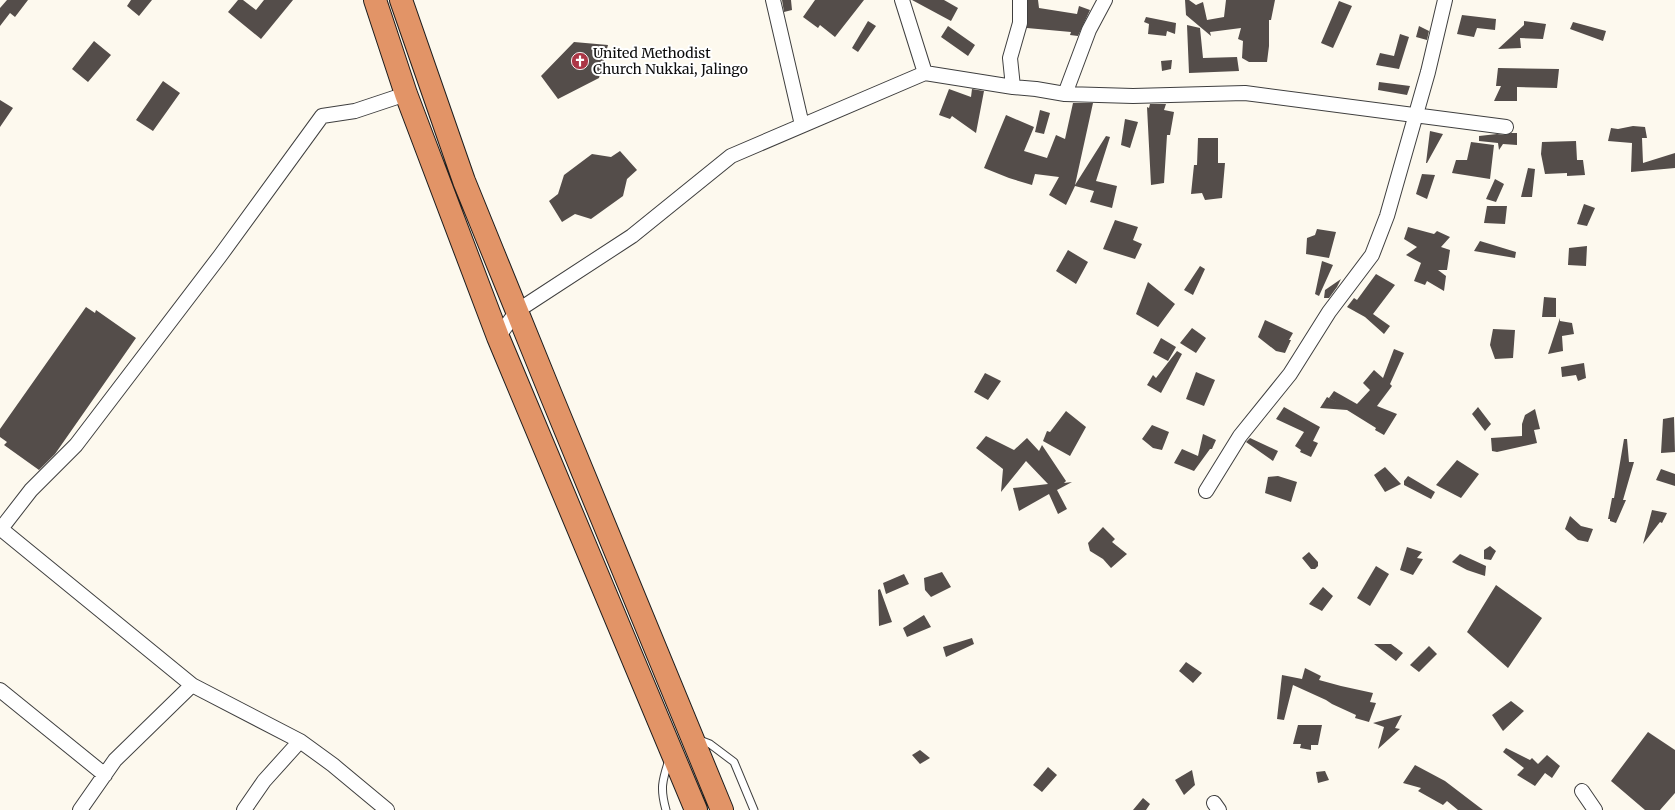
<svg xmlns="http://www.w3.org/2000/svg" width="1675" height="810" font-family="Merriweather,serif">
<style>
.building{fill:#544d4a}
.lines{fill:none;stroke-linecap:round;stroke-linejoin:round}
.lane-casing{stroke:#3f3f3f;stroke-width:9}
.street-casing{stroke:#3f3f3f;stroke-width:16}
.highway-casing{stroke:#1d1d1d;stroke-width:24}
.lane{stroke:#fff;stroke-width:7}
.street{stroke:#fff;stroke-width:14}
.highway{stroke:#e29467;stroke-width:22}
.labels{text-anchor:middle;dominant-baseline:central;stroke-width:4;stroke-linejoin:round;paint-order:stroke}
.poi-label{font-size:14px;fill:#0c0c0c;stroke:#fff;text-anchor:start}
</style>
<rect width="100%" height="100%" fill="#fdf9ee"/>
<path class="building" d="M7,0H28L15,17L10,13L0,26V8Z
M131,0H152L139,16L127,6Z
M238,0H243L256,10L264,0H293L261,39L228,12Z
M782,0H791L792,10L784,12Z
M815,0H864L835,37L820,25L818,28L803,17Z
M912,0H944L958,8L951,21Z
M1028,0H1038L1039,8L1077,14L1079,6L1090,10L1078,36L1070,35L1071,32L1027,28Z
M1185,0H1189L1196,5L1203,2L1207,20L1224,17L1226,0H1275L1271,20H1269V46L1267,62H1249L1242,58L1243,41L1238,39L1241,28L1210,32L1211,36L1186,15Z
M1339,1L1352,6L1333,48L1321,43Z
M1462,15L1496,19L1495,30L1477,28L1474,37L1457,34Z
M1146,17L1176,23L1175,34L1167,31L1166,36L1148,34L1149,24L1144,22Z
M868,21L876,26L858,52L852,48Z
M1524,21L1546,24L1543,39L1520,38L1521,48L1498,49L1524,25Z
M1573,22L1606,31L1603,41L1570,29Z
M1187,25L1200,28L1203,58L1237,57L1239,71L1189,73Z
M948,26L975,45L968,56L941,37Z
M1419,26L1429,31L1427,40L1416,37Z
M1400,34L1409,37L1399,69L1376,65L1380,53L1394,56Z
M94,41L111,55L88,82L72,69Z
M574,42L608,45L599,78L558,99L541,76Z
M1172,60L1171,69L1162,71L1161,61Z
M1498,68L1559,69L1557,88L1517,87V101H1494L1501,86H1496Z
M163,81L180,93L153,131L136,120Z
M1379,82L1410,86L1407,95L1378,90Z
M949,89L971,97L972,89L984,91L976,133L952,116L950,119L939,115Z
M0,100L13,108L0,127Z
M1073,103H1093L1075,185L1106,136L1110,137L1096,181L1117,186L1112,208L1090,202L1094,191L1075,186L1066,205L1049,195L1059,177L1035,174L1032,185L1009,178L984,168L1006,115L1034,127L1024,151L1047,158L1056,135L1065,139Z
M1150,104H1166L1164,110L1174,112L1170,135H1167L1164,183L1151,185L1147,107L1149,108Z
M1040,110L1050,113L1044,134L1035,132Z
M1125,119L1138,122L1130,148L1121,145Z
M1633,126L1645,127L1647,138H1642L1643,163L1675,153V168L1631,172L1632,143L1608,141L1611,128L1618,129Z
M1430,131L1443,134L1427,163H1426Z
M1511,133H1517V145L1503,144L1499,150L1498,143L1479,141V136L1497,134L1505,135Z
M1198,138H1218V163H1225L1222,198L1205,200L1202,193L1191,194L1194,165H1197Z
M1576,141L1577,160H1583L1585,175L1567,176V173L1545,174L1541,154L1542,142Z
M1471,142L1494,145L1490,179L1452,173L1456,160H1467Z
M620,151L637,170L627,179L623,196L591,219L575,214L562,222L549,201L558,194L564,175L592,154L611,157Z
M1528,168L1535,169L1532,197H1521Z
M1422,174L1435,175L1427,199L1416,194Z
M1495,179L1504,184L1496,202L1486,199Z
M1584,204L1595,208L1587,226L1577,224Z
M1487,206H1507L1505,224L1484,223Z
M1115,220L1138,227L1133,240L1142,244L1135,259L1103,249Z
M1408,227L1434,234L1437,231L1450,237L1441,247L1450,250L1447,270H1438L1446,276L1444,291L1427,281L1425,285L1414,281L1421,263L1406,255L1417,247L1404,239Z
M1317,229L1336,232L1329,258L1306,254L1307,238L1315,235Z
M1480,241L1516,252L1515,258L1474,251Z
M1587,246L1586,266L1568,265L1569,248Z
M1068,250L1088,262L1076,284L1056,271Z
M1322,261L1333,265L1319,296L1315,294Z
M1200,266L1205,269L1193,295L1184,290Z
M1376,274L1395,285L1373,314L1390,326L1384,334L1365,317L1347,307L1354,298L1357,300Z
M1341,279L1337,287L1329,298H1324L1325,290Z
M1148,282L1175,304L1158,327L1136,314Z
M1544,297L1556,298V317H1542Z
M86,307L95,313L96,310L136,338L55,454L39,470L4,445L7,442L0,437V429Z
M1560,318V321L1572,323L1574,334L1562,336L1563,351L1548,354Z
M1265,320L1293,333L1289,340H1291L1285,353L1276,351L1258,337Z
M1192,328L1206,338L1196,353L1180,343Z
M1493,329L1515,330L1513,358L1495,359L1490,345Z
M1161,338L1176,347L1168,361L1153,353Z
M1394,349L1404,353L1390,384L1392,386L1377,406L1397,414L1384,435L1375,430L1376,428L1347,410L1320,408L1327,397L1336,402L1329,398L1334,391L1357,404L1370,390L1363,383L1374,370L1383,378Z
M1177,351L1182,354L1161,393L1147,385L1153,375L1156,378Z
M1584,363L1586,378L1578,381L1576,375L1562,377L1561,367Z
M1196,372L1215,380L1204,406L1186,399Z
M985,373L1001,381L988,400L974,392Z
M1284,407L1320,427L1313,441L1318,443L1311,457L1300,452L1301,450L1295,446L1304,432L1276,419Z
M1478,407L1491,424L1485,431L1472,414Z
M1535,409L1540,429L1534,430L1537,443L1497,452L1492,451L1491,438L1522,436V424L1525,415Z
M1066,411L1086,427L1070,456L1043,441L1047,431L1050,432Z
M1674,417L1675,452L1661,453L1663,419Z
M1152,425L1169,432L1162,450L1153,448L1142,439Z
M1203,434L1216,440L1212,449H1210L1194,471L1174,463L1182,449L1198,456Z
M986,436L1014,450L1027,438L1039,451L1042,445L1066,481L1064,483L1072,482L1057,490L1067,509L1058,514L1049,494L1019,511L1013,488L1048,484L1026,461L1001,492L1003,469L976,448Z
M1250,438L1278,451L1273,461L1246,442Z
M1624,439H1627L1629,462H1634L1623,500H1626L1616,523L1610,521V519H1608L1612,498H1614Z
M1457,460L1479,474L1461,498L1436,485Z
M1385,467L1401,484L1385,492L1374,475Z
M1661,469L1675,474V486L1656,480Z
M1278,476L1297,482L1291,502L1265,493L1268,477Z
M1408,476L1435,492L1431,499L1404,485V481Z
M1652,510L1667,513L1662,523L1660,522L1643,544Z
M1570,516L1581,526L1593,529L1588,542L1578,540L1565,529Z
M1103,527L1115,539L1112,542L1127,554L1111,568L1103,559L1090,551L1088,543Z
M1490,546L1496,551L1491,560L1484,559V550Z
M1407,547L1422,552L1417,558L1423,559L1413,575L1400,570Z
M1309,552L1318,562V566L1315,569H1311L1302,558Z
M1460,554L1486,566L1485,576L1467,570L1452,562Z
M1376,566L1389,574L1370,606L1357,598Z
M942,572L951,587L931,597L925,590L924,578Z
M904,574L909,584L886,594L883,583Z
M1496,585L1542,618L1508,668L1467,632Z
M1323,587L1333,596L1322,611L1309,604Z
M880,589L892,622L879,626L878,590Z
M924,615L931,627L907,637L903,628Z
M972,638L974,644L946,657L943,647Z
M1374,644H1391L1403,653L1396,661Z
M1429,646L1437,654L1419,672L1410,665Z
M1186,662L1202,673L1193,683L1179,671Z
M1305,668L1321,676L1319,680L1341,686L1373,693L1370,702L1376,703L1369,722L1355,718L1356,715L1332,704L1326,700L1293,685L1284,720L1277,719L1282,675L1302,679Z
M1511,701L1524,711L1503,731L1492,715Z
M1402,715L1395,728L1400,729L1378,749L1384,727L1373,723Z
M1298,725H1322L1318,745H1311V750L1300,748L1301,744H1293Z
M1648,732L1675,750V793L1660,810H1645L1611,781Z
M1506,748L1530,760L1532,758L1538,764L1547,755L1560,766L1552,778L1545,773L1535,786L1517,775L1524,768L1503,752Z
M920,750L930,758L920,764L912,755Z
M1415,765L1445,781L1483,810H1458L1447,801L1443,805L1418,791L1421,788L1403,783Z
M1048,767L1057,775L1042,792L1033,785Z
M1192,770L1195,785L1184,795L1175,780Z
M1325,771L1329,780L1318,783L1316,772Z
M1143,798L1150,804L1146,810H1133Z"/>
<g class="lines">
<defs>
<path id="lane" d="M697,739L710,744L734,762L754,810
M666,810C660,789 662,781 669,760"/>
<path id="street" d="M773,0L802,125
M902,0L925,73
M1013,87L1010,58L1020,23V0
M1065,94L1089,30L1105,0
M498,337L517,311L632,236L731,156L925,73L1013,87L1036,89L1065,94L1133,96L1245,93L1506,127
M1206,491L1240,436L1290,374L1329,312L1372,255L1387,216L1428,72L1445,0
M1,529L192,685L300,741L333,765L387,810
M0,530L31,490L76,445L220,256L322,116L355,111L406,94
M0,690L105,775
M1582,791L1595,810
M1214,803L1219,810
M80,810L115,760L192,685
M244,810L264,781L300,741"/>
<path id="highway" d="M375,0L406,94L498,337L696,810
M401,0L464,181L551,395L722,810"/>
</defs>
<use href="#lane" class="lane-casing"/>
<use href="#street" class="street-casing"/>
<use href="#highway" class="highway-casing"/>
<use href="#lane" class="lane"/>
<use href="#street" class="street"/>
<use href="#highway" class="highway"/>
</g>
<defs>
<symbol id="church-disc" viewBox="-11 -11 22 22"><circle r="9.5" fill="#ab3646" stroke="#fff"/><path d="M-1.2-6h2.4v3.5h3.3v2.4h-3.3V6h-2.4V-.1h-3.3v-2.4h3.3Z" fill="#fff"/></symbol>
</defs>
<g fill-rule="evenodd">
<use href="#church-disc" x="570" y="51" width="20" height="20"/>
</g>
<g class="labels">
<g class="poi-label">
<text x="593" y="53">United Methodist<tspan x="593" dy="16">Church Nukkai, Jalingo</tspan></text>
</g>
</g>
</svg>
